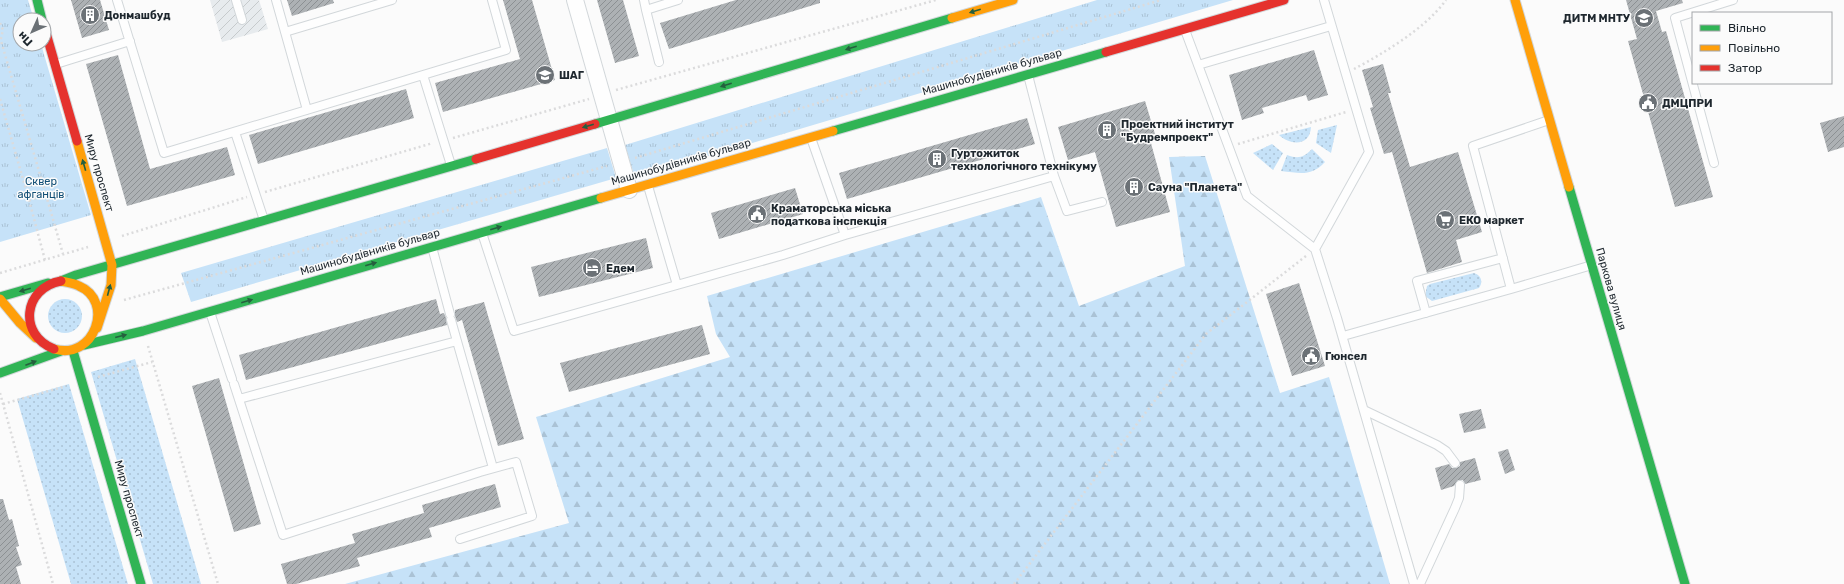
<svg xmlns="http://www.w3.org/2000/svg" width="1844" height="584" font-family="Rubik,sans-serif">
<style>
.industrial{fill:url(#industrial-furrows)}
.grass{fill:url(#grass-dots)}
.forest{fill:url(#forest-firs)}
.park{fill:url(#park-tufts)}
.building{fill:url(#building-hatch)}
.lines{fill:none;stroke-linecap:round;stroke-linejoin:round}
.lane-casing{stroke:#d2d7da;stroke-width:10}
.street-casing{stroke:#d2d7da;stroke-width:18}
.fast-casing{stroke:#d2d7da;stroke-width:11}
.slow-casing{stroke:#d2d7da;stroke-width:11}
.jam-casing{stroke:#d2d7da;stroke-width:11}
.path{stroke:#dbdbdc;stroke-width:2.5;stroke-dasharray:2 3;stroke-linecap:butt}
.lane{stroke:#fefefe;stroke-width:8}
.street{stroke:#fefefe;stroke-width:16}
.fast{stroke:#30b455;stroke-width:9}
.slow{stroke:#ff9f0a;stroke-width:9}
.jam{stroke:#e5322d;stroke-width:9}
.oneway{fill:#255f3e}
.labels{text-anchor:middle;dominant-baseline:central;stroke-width:3;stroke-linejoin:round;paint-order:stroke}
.poi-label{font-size:11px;font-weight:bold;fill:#1e272e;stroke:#fbfbfb;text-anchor:start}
.street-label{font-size:11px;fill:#1e272e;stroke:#fbfbfb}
.park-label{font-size:11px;fill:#124f76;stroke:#fbfbfb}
</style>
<defs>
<pattern id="industrial-furrows" width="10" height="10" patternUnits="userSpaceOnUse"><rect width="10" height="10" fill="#e7ebee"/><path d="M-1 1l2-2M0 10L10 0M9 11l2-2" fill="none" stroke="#c6cacc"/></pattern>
<pattern id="grass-dots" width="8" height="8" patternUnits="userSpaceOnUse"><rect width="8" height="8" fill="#c6e2f8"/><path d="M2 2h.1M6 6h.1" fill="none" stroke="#aac2d5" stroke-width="1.8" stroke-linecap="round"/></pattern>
<pattern id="forest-firs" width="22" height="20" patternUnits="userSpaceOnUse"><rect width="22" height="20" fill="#c6e2f8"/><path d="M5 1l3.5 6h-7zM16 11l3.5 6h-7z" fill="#aac2d5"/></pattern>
<pattern id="park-tufts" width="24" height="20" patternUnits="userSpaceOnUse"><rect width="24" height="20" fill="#c6e2f8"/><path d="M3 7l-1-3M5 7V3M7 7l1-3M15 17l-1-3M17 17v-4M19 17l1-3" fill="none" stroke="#aac2d5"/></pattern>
<pattern id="building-hatch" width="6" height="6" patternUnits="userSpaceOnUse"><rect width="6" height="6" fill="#adb1b4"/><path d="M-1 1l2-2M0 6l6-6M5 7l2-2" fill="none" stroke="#8c9093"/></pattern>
</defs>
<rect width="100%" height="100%" fill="#fbfbfb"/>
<path class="industrial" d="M210,0H259L268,29L222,42Z"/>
<path class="grass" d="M1337,125L1331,153L1316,143L1318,130Z
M1311,127C1310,146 1291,146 1279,135Z
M1272,144L1283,153L1273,170L1253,153Z
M1312,149L1325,162C1311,177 1300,173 1281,171L1287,155C1298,159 1303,158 1312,149Z
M1474,273C1482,276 1483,282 1479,288L1432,301L1425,296L1427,286L1430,284Z
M48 316a17 17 0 1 1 34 0a17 17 0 1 1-34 0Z
M135,359L201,584H153L91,372Z
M69,384L128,584H71L17,399Z"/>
<path class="forest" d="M1205,156L1280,393L1329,377L1390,584H345L569,523L536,417L730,357L716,334L707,296L1041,197L1079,306L1185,266L1169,157Z"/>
<path class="park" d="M0,0H28L34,20H20V44H41L91,215L0,242Z
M1097,0H1233L635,178L625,145Z
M607,148L616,178L191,302L181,273Z"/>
<path class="building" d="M71,0H100L109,30L82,38Z
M287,0H333L334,3L292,16Z
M503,0H532L555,80L443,112L435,83L520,59Z
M597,0H623L639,56L615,63Z
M736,0H820V3L669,49L660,23Z
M1626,0H1682L1683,3L1656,11L1662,32L1666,31L1713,197L1675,207L1628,41L1637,39Z
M1314,50L1328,95L1308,101L1306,95L1262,108L1264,113L1242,120L1229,75Z
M118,55L150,169L227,147L235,175L127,206L86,64Z
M1383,64L1391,93H1388L1410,167L1458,152L1482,232L1456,240L1462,262L1427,273L1392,152L1384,154L1370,108L1373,107L1362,70Z
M406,89L414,118L258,164L249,135Z
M1145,101L1155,134L1149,136L1170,212L1116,227L1095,152L1068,160L1058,127Z
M1844,116V147L1828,152L1820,123Z
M1027,118L1035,144L847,199L839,173Z
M795,188L803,214L719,239L711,213Z
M646,238L653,268L539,297L531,267Z
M1299,283L1325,366L1292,376L1266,294Z
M436,299L440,314L444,313L446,318L447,325L246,380L239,355Z
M484,302L524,439L498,446L462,320L457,322L455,316V310Z
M702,325L710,354L569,392L560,363Z
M219,378L261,524L234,532L192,386Z
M1481,409L1486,428L1464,433L1459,414Z
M1508,449L1515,470L1505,474L1498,452Z
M1475,458L1481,480L1465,484L1463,480H1458L1454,486L1441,490L1435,468L1449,464L1452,468H1456L1460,466V462Z
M495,484L501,507L429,528L432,537L357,558L360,566L296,584H287L281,564L355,543L352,534L424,513L422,505Z
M0,499H3L9,520L12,519L19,546L16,547L22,565L16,567L21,584H0Z"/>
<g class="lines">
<defs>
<path id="lane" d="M117,0L164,153L506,50L492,0
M236,0L242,20
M276,0L307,110
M644,0L646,10L678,0
M646,10L659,62
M1185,30L1247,196L1315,249L1337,318L1414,584
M285,32L392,0
M56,64L130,41
M1198,65L1331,26
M423,75L451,165
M1028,75L1054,176L1067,211L1102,202
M1549,120L1473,146L1511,289L1592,265
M235,132L264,220
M1714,163L1675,18L1733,0
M648,186L677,285
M482,233L514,331L783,255L845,235L811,138
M845,235L1054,176
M432,247L450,314
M1315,249L1369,152L1324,0
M210,312L232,379
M1426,313L1417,281L1503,258
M451,320L493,468
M1343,336L1511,289
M234,384L283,535L480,472L516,462L532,516L460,539
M239,399L457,341
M1364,410L1437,445L1446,451L1455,463
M1420,584L1455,508L1459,498L1460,485"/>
<path id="street" d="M575,0L629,190"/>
<path id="fast" d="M37,0L42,20
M595,124L952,18
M833,131L1106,52
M1569,187L1685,584
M61,281L76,275L476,159
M0,297L48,283
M84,345L143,331L601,198
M73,351L141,584
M0,373L61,351"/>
<path id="slow" d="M1515,0L1569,187
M952,18L1013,0
M77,141L112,265L111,285L97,328
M601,198L833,131
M0,299L20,323L36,338
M54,349C95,361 115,301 79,286C74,283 67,282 61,281"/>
<path id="jam" d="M44,26L77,141
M1106,52L1284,0
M476,159L595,124
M54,349C18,335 23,288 61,281"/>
</defs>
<use href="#lane" class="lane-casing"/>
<use href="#street" class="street-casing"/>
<use href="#fast" class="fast-casing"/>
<use href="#slow" class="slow-casing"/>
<use href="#jam" class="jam-casing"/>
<path class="path" d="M0,23L3,30L0,42
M1354,69C1384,53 1426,28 1446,0
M616,90L936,0
M0,99L29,200L46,195L1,41
M453,138L589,99
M1238,144L1346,112
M635,158L1161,0
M265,192L433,143
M46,195L63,254
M29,200L45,260
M122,236L247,197
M0,273L88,247
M124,300L607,166
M148,346L218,584
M98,377L152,362
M0,393L53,584
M3,404L66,386
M1014,584L1206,334L1306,256"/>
<use href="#lane" class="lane"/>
<use href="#street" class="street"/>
<use href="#fast" class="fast"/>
<use href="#slow" class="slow"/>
<use href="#jam" class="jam"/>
</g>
<defs><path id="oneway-solid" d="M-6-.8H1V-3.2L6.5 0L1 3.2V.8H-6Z"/></defs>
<g class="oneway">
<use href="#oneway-solid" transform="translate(975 11) rotate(163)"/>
<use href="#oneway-solid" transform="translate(851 48) rotate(163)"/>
<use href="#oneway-solid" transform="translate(726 85) rotate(163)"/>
<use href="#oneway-solid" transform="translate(588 126) rotate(164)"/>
<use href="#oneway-solid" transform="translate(84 165) rotate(-106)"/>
<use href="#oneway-solid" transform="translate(496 228) rotate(-16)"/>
<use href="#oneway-solid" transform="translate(371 264) rotate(-16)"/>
<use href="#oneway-solid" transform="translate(25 290) rotate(164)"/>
<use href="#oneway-solid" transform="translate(109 290) rotate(-75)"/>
<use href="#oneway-solid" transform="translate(247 301) rotate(-16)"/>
<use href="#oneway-solid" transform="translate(121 336) rotate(-14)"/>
<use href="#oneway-solid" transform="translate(31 363) rotate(-21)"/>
</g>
<defs>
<symbol id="building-disc" viewBox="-11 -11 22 22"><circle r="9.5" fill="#6b7176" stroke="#fbfbfb"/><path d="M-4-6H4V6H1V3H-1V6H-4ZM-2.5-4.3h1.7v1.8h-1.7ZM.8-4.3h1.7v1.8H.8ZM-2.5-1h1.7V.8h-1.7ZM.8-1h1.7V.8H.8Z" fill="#fff"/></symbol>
<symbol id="university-disc" viewBox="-11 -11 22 22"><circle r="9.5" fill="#6b7176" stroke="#fbfbfb"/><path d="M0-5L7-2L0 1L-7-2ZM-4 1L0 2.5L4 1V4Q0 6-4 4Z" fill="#fff"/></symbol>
<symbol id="school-disc" viewBox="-11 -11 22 22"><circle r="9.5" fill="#6b7176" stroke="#fbfbfb"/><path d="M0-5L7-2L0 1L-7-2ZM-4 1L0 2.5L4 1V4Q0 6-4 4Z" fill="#fff"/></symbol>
<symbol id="civic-disc" viewBox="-11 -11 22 22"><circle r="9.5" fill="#6b7176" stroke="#fbfbfb"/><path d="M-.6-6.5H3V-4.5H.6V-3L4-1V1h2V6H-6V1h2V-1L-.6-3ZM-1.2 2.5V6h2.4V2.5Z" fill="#fff"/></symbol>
<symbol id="supermarket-disc" viewBox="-11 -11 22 22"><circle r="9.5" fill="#6b7176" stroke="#fbfbfb"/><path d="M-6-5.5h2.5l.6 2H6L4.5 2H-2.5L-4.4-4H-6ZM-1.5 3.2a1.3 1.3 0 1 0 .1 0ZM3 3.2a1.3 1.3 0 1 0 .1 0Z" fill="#fff"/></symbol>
<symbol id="hotel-disc" viewBox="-11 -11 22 22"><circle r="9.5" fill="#6b7176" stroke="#fbfbfb"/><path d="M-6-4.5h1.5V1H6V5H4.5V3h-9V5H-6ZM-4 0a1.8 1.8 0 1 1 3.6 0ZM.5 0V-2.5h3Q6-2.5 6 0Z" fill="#fff"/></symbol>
</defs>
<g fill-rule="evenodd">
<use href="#building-disc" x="79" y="4" width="22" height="22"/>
<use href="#university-disc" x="1633" y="7" width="22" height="22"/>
<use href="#school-disc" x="534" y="64" width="22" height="22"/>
<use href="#civic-disc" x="1637" y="92" width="22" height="22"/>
<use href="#building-disc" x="1096" y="119" width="22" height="22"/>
<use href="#building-disc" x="926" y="148" width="22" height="22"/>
<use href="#building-disc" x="1123" y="176" width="22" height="22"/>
<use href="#civic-disc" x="746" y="203" width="22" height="22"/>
<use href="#supermarket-disc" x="1434" y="209" width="22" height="22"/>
<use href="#hotel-disc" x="581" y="257" width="22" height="22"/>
<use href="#civic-disc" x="1300" y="345" width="22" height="22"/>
</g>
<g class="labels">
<g class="poi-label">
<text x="104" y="15">Донмашбуд</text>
<text x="1630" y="18" text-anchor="end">ДИТМ МНТУ</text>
<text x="559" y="75">ШАГ</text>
<text x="1662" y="103">ДМЦПРИ</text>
<text x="1121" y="124">Проектний інститут<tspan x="1121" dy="13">"Будремпроект"</tspan></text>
<text x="951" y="153">Гуртожиток<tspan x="951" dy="13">технологічного технікуму</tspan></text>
<text x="1148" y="187">Сауна "Планета"</text>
<text x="771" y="208">Краматорська міська<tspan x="771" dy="13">податкова інспекція</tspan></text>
<text x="1459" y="220">ЕКО маркет</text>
<text x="606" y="268">Едем</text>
<text x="1325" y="356">Гюнсел</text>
</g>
<g class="street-label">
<text transform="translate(992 72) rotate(-16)">Машинобудівників бульвар</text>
<text transform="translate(681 162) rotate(-16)">Машинобудівників бульвар</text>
<text transform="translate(99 173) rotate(74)">Миру проспект</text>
<text transform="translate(370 252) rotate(-16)">Машинобудівників бульвар</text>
<text transform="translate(1611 289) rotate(74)">Паркова вулиця</text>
<text transform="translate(129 499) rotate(74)">Миру проспект</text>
</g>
<g class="park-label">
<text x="41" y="181">Сквер<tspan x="41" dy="13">афганців</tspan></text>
</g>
</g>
<rect x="1692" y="12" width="140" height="72" fill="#fbfbfb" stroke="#a3a6a9"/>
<rect x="1700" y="25" width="20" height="6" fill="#30b455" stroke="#a3a6a9"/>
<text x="1728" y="32" font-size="12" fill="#1e272e">Вільно</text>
<rect x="1700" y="45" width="20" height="6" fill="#ff9f0a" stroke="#a3a6a9"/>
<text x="1728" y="52" font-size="12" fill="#1e272e">Повільно</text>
<rect x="1700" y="65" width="20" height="6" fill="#e5322d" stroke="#a3a6a9"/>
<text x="1728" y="72" font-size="12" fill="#1e272e">Затор</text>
<g transform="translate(32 32) rotate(225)"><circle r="19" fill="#fbfbfb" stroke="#a3a6a9"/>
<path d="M0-3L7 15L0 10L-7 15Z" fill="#6b7176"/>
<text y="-6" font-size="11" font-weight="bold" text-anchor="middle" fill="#1e272e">Пн</text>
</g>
</svg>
